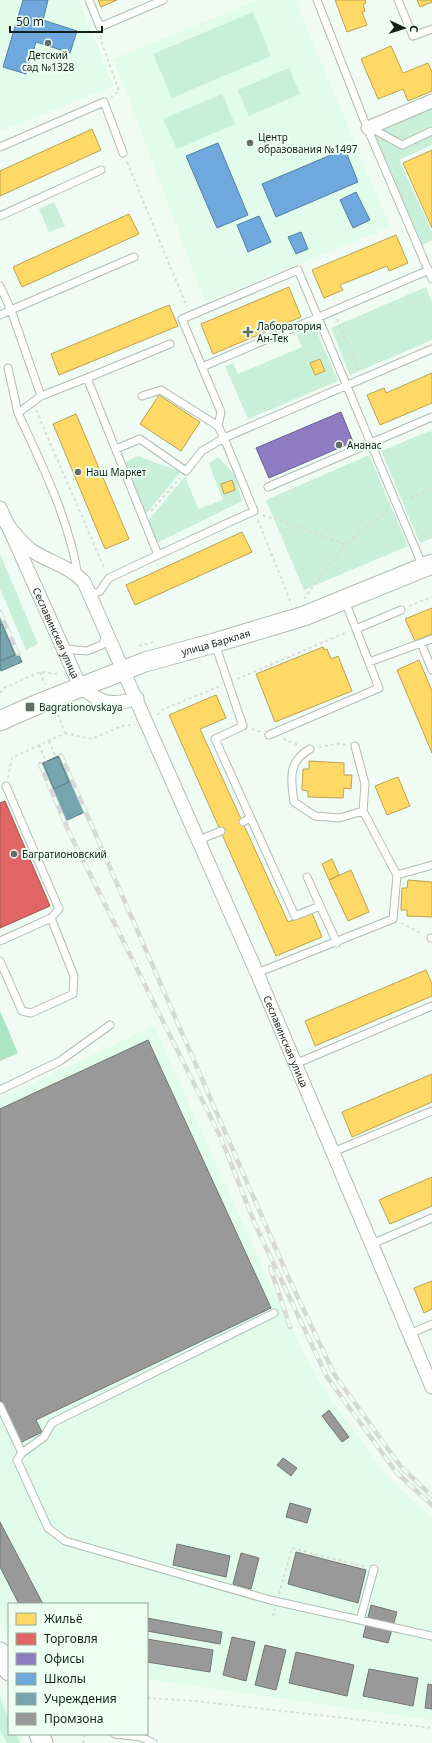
<svg xmlns="http://www.w3.org/2000/svg" width="432" height="1743" font-family="'Noto Sans',sans-serif">
<style>
.built{fill:#e1fceb}
.green{fill:#c8efd7}
.forest{fill:#abe5c4}
.homes{fill:#ffd966;stroke:#b9a24f}
.shops{fill:#e06666;stroke:#a3514f}
.offices{fill:#8e7cc3;stroke:#6a6090}
.schools{fill:#6fa8dc;stroke:#547fa2}
.public{fill:#76a5af;stroke:#597d82}
.industry{fill:#999;stroke:#717573}
.lines{fill:none;stroke-linecap:round;stroke-linejoin:round}
.lane-casing{stroke:#b1bbb4;stroke-width:9}
.street-casing{stroke:#b1bbb4;stroke-width:15}
.secondary-casing{stroke:#b1bbb4;stroke-width:21}
.path{stroke:#d7dcd9;stroke-width:2;stroke-dasharray:3 3;stroke-linecap:butt}
.lane{stroke:#fdfefd;stroke-width:7}
.street{stroke:#fdfefd;stroke-width:13}
.secondary{stroke:#fdfefd;stroke-width:19}
.rail-casing{stroke:#d5d8d6;stroke-width:4.5}
.rail{stroke:#ecfff2;stroke-width:3;stroke-dasharray:9;stroke-linecap:butt}
.secondary-bridge-casing{stroke:#b1bbb4;stroke-width:21;stroke-linecap:butt}
.secondary-bridge{stroke:#fdfefd;stroke-width:19}
.poi-dot{fill:#626d65;stroke:#ecfff2;stroke-width:1.5}
.labels{text-anchor:middle;dominant-baseline:central;stroke-width:4;stroke-linejoin:round;paint-order:stroke}
.poi-label{font-size:10px;fill:#152019;stroke:#ecfff2;text-anchor:start}
.street-label{font-size:10px;fill:#152019;stroke:#ecfff2}
</style>
<rect width="100%" height="100%" fill="#f0fbf3"/>
<path class="built" d="M0,0H79L113,86L0,131Z
M257,0H295L390,227L205,302L114,59Z
M154,1026L285,1317L321,1385L388,1478L432,1518V1720L147,1679V1604H9V1641L0,1622V1098Z
M0,1692L9,1711V1734H20L24,1743H0Z"/>
<path class="green" d="M253,12L271,56L172,98L153,54Z
M289,68L300,94L249,116L238,90Z
M222,94L235,124L177,149L163,119Z
M432,104V128L402,142L380,129Z
M373,133L402,148L432,134V145L399,160L432,232V240L422,245Z
M54,202L65,226L49,232L39,209Z
M426,287L432,302V340L350,375L331,328Z
M315,327L338,381L248,419L225,366L233,363L238,374L302,347L297,335Z
M432,430V538L420,543L381,451Z
M369,455L408,546L304,590L266,500Z
M138,456L181,472L145,515L124,463Z
M218,457L235,475L242,501L157,543L148,521L185,476L198,509L223,500L209,464Z
M0,554L38,644L26,650L0,589Z
M0,1700L9,1719V1734H16L20,1743H7L0,1730Z"/>
<path class="forest" d="M0,1011L18,1053L0,1061Z"/>
<path class="homes" d="M98,0H117L101,7Z
M335,0H365L366,3L363,5L365,11L362,12L367,25L347,32Z
M417,0H432V2L420,7Z
M391,46L403,73L428,63L432,72V91L408,101L403,89L378,99L361,59Z
M92,129L101,150L0,196V171Z
M432,150V228L403,163Z
M129,214L139,234L22,287L13,267Z
M396,235L408,263L389,271L387,266L340,285L343,290L324,298L312,270Z
M289,287L301,317L213,354L201,324Z
M169,305L178,326L59,375L51,354Z
M320,359L325,371L315,375L310,363Z
M432,373V403L380,425L367,395L384,388L386,393Z
M159,395L200,422L181,451L140,424Z
M76,414L129,539L105,549L53,424Z
M232,480L235,490L224,494L221,484Z
M242,532L252,552L135,605L126,585Z
M432,608V634L415,641L405,619Z
M323,647L324,650L327,649L331,659L338,656L352,691L275,722L256,674Z
M419,660L432,691V753L397,670Z
M216,695L226,718L200,729L288,922L312,913L322,937L276,956L169,715Z
M309,761L344,763V775H352L351,789L344,788L343,798L308,797V791L302,790L303,769H309Z
M398,777L410,806L387,815L375,786Z
M332,859L339,875L329,880L322,864Z
M351,870L369,912L348,921L329,880Z
M408,880L432,882V917L407,916V910H401L402,888H407Z
M426,970L432,984V996L315,1046L305,1021Z
M432,1074V1102L352,1137L342,1112Z
M432,1177V1206L390,1224L379,1200Z
M432,1281V1309L424,1313L414,1288Z"/>
<path class="shops" d="M5,801L50,906L0,928V803Z"/>
<path class="offices" d="M341,412L353,442L269,478L256,448Z"/>
<path class="schools" d="M23,0H48L43,20L77,31L70,53L36,42L26,74L3,67Z
M218,143L248,215L217,228L186,156Z
M345,149L358,182L276,217L262,184Z
M356,192L370,220L353,228L340,200Z
M259,216L271,242L248,252L237,225Z
M301,232L308,249L296,254L288,237Z"/>
<path class="public" d="M0,612L22,662L1,671L0,668Z
M2,624L15,655L0,661V625Z
M58,756L69,782L54,789L43,763Z
M61,756L85,812L65,821L40,764Z"/>
<path class="industry" d="M148,1040L271,1308L36,1420L42,1432L20,1443L0,1399V1109Z
M329,1410L349,1437L342,1442L322,1416Z
M283,1458L297,1468L291,1476L277,1465Z
M290,1503L311,1509L307,1523L286,1517Z
M0,1522L43,1604H19L0,1567Z
M177,1544L230,1556L226,1577L173,1565Z
M296,1552L366,1570L358,1603L288,1584Z
M241,1553L259,1558L251,1589L233,1584Z
M371,1605L397,1612L388,1643L363,1637Z
M147,1618L222,1632L220,1644L147,1631Z
M232,1637L255,1642L246,1681L223,1675Z
M147,1639L213,1650L210,1672L147,1662Z
M265,1645L286,1650L276,1690L255,1685Z
M296,1652L354,1665L347,1696L289,1683Z
M369,1669L418,1678L413,1706L363,1696Z
M428,1684L432,1685V1709L425,1708Z"/>
<g class="lines">
<defs>
<path id="lane" d="M89,0L100,27L163,0
M317,0L366,125L432,279
M398,0L413,36L432,29
M371,128L402,145L432,131
M0,147L104,102L123,153
M0,216L101,170
M0,286L11,310L134,257
M0,315L11,310L41,396L87,378L158,555L109,578L100,591L90,595
M202,367L182,319L298,270L423,567
M8,368L18,413
M87,378L170,344
M41,396L18,413C42,465 69,519 78,576
M218,426L221,412L202,367L429,270
M116,449L140,439L186,471L202,451L224,438L218,426L161,390L142,396
M268,487L432,417
M158,555L254,511L224,438L432,349
M356,629L401,610
M421,643L432,670
M215,644L243,726L215,739L295,916L320,906
M63,649L87,651L102,645L107,635
M369,662L432,639
M269,735L379,688L345,601
M310,749C287,762 291,780 294,802L315,816L339,818L363,811
M243,822L250,818
M199,840L221,831
M397,875L432,865
M307,877L337,943
M431,938H432
M0,941L51,918L59,909L6,786
M0,961L22,1011L31,1013L73,994L74,976L51,918
M257,973L393,919L397,875L363,811L365,784L355,746
M295,1064L432,1006
M0,1090L60,1061L110,1025
M333,1152L432,1111
M372,1244L432,1218
M274,1313L52,1423L44,1437L22,1453L17,1460L48,1528L65,1541L270,1600L432,1636
M410,1334L432,1324
M0,1406L22,1453
M360,1620L374,1569
M115,1734L141,1737L153,1743"/>
<g id="street">
<path d="M368,128L432,101"/>
<path id="s1" d="M0,508L80,686C100,703 111,707 137,698"/>
<path id="s2" d="M6,523C14,532 21,543 31,550C50,563 68,565 84,582L257,973L432,1387"/>
</g>
<g id="secondary">
<path id="s3" d="M43,702L145,662L214,643L304,616L432,564"/>
<path d="M0,721L15,714"/>
<path d="M0,1652L9,1671"/>
<path d="M39,1734L43,1743"/>
</g>
</defs>
<use href="#lane" class="lane-casing"/>
<use href="#street" class="street-casing"/>
<use href="#secondary" class="secondary-casing"/>
<path class="path" d="M101,36L102,43L119,91L111,97
M127,162L187,307
M337,319L359,370
M36,410L105,570
M405,500L432,489
M151,511L180,478
M263,515L345,544L389,510
M258,520L291,603
M304,599L345,544
M409,606L432,597
M139,646L154,642
M40,672L45,684
M237,679L347,632
M0,693L4,688L40,672L57,674
M157,715L162,710L220,686
M252,729L261,732
M65,733L91,739L122,726L135,725
M283,739L299,745
M49,741L56,757
M39,745L46,762
M319,747L338,744L346,745
M8,778L12,758L65,733L57,712
M401,923L422,934
M315,1554L366,1567
M279,1594L292,1548L315,1554L314,1556
M273,1616L275,1609
M147,1698L195,1701L432,1728
M83,1743L85,1734"/>
<use href="#lane" class="lane"/>
<use href="#street" class="street"/>
<use href="#secondary" class="secondary"/>
<defs>
<path id="rail" d="M0,612L18,654
M61,755L286,1272L334,1374L401,1467L432,1496
M40,764L69,832L221,1138L255,1224L327,1377L396,1472L432,1505
M270,1267L290,1327"/>
</defs>
<use href="#rail" class="rail-casing"/>
<use href="#rail" class="rail"/>
<defs>
<path id="secondary-bridge" d="M15,714L43,702"/>
</defs>
<use href="#secondary-bridge" class="secondary-bridge-casing"/>
<use href="#secondary-bridge" class="secondary-bridge"/>
</g>
<g class="poi-dot">
<circle cx="48" cy="43" r="4"/>
<circle cx="250" cy="143" r="4"/>
<path d="M246 326h4v4h4v4h-4v4h-4v-4h-4v-4h4z"/>
<circle cx="339" cy="445" r="4"/>
<circle cx="78" cy="472" r="4"/>
<rect x="25" y="702" width="10" height="10" rx="2"/>
<circle cx="14" cy="854" r="4"/>
</g>
<g class="labels">
<g class="poi-label">
<text x="48" y="55" text-anchor="middle">Детский<tspan x="48" dy="12">сад №1328</tspan></text>
<text x="258" y="137">Центр<tspan x="258" dy="12">образования №1497</tspan></text>
<text x="257" y="326">Лаборатория<tspan x="257" dy="12">Ан-Тек</tspan></text>
<text x="347" y="445">Ананас</text>
<text x="86" y="472">Наш Маркет</text>
<text x="39" y="707">Bagrationovskaya</text>
<text x="22" y="854">Багратионовский</text>
</g>
<g class="street-label">
<text stroke="none"><textPath href="#s1" startOffset="137">Сеславинская улица</textPath></text>
<text stroke="none"><textPath href="#s3" startOffset="183">улица Барклая</textPath></text>
<text stroke="none"><textPath href="#s2" startOffset="601">Сеславинская улица</textPath></text>
</g>
</g>
<rect x="8" y="1603" width="140" height="132" fill="#ecfff2" stroke="#96a69b"/>
<rect x="16" y="1613" width="20" height="12" fill="#ffd966" stroke="#96a69b"/>
<text x="44" y="1623" font-size="12" fill="#152019">Жильё</text>
<rect x="16" y="1633" width="20" height="12" fill="#e06666" stroke="#96a69b"/>
<text x="44" y="1643" font-size="12" fill="#152019">Торговля</text>
<rect x="16" y="1653" width="20" height="12" fill="#8e7cc3" stroke="#96a69b"/>
<text x="44" y="1663" font-size="12" fill="#152019">Офисы</text>
<rect x="16" y="1673" width="20" height="12" fill="#6fa8dc" stroke="#96a69b"/>
<text x="44" y="1683" font-size="12" fill="#152019">Школы</text>
<rect x="16" y="1693" width="20" height="12" fill="#76a5af" stroke="#96a69b"/>
<text x="44" y="1703" font-size="12" fill="#152019">Учреждения</text>
<rect x="16" y="1713" width="20" height="12" fill="#999999" stroke="#96a69b"/>
<text x="44" y="1723" font-size="12" fill="#152019">Промзона</text>
<g transform="translate(404 28) rotate(94)" stroke="#ecfff2" stroke-width="3" paint-order="stroke">
<path d="M0-3L7 15L0 10L-7 15Z" fill="#152019"/>
<text y="-6" font-size="11" font-weight="bold" text-anchor="middle" fill="#152019">С</text>
</g>
<path d="M10 26v6h92v-6" fill="none" stroke="#152019" stroke-width="2"/>
<text x="16" y="26" font-size="12" fill="#152019" stroke="#ecfff2" stroke-width="3" paint-order="stroke">50 m</text>
</svg>
